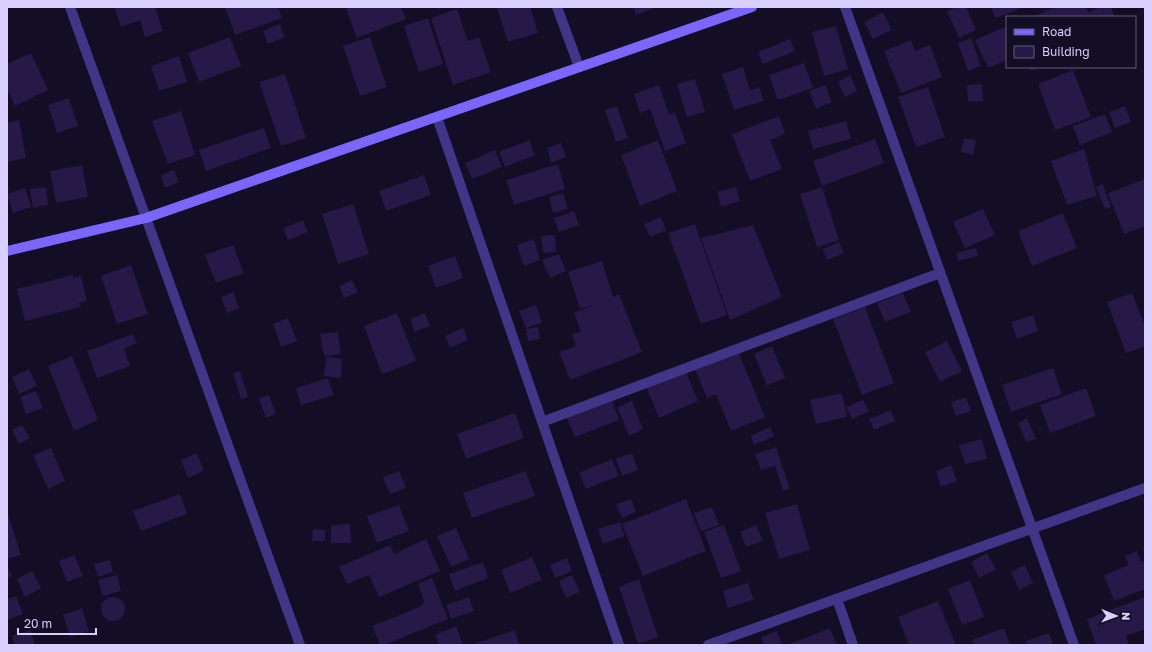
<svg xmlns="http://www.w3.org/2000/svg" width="1152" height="652" font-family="'Golos Text',sans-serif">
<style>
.building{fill:#261847}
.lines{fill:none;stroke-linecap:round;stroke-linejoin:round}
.street{stroke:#403587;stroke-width:10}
.secondary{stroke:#7b67ff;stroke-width:10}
</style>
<rect width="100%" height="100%" fill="#130d25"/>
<path class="building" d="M114,7H155L163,31L145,37L140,20L121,27Z
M225,7H278L282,18L235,35Z
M352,7H401L406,19L357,38L346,9Z
M530,7L538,33L508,42L497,8Z
M633,7H657L636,15Z
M957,7H966L976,30L959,38L947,11Z
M991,7H1024L995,18Z
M1056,7H1086L1088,12L1101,7H1111L1115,17H1032Z
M457,9L468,41L479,37L491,72L453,85L431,18Z
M883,12L892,30L873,39L864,22Z
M428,18L443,64L419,72L404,26Z
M280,24L285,37L268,44L263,31Z
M836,26L848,69L824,76L812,32Z
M1007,26V60L988,68L975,40Z
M230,37L241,66L199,82L188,53Z
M370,37L387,87L360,96L343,46Z
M971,38L981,66L968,71L958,43Z
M790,39L795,51L763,64L758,52Z
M911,40L915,51L930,45L942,77L901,93L884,51Z
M31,53L48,90L15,106L7,89V64Z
M179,56L187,82L159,91L151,66Z
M804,63L813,88L778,100L769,75Z
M743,67L750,90L759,87L764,101L734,110L722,74Z
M1029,67H1040L1031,71Z
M1073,70L1091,117L1055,130L1038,84Z
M285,74L306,138L281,146L259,82Z
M850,75L857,91L845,97L838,82Z
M695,79L705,112L687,117L677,84Z
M982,84L983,101L968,102L967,85Z
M659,85L669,114L675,112L686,143L665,151L650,109L640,113L634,94Z
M825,85L832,102L816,109L809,91Z
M928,87L945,137L916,147L898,97Z
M69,98L78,126L57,133L48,105Z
M617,106L628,138L616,142L605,110Z
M1125,106L1131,122L1115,128L1109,112Z
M181,111L195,155L168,164L152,121Z
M1105,114L1112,132L1080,145L1073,126Z
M779,116L785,134L770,140L782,169L750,181L732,134Z
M19,120L26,158L7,162V123Z
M846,121L851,139L813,149L808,131Z
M264,128L271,148L206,171L199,150Z
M964,138L976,140L973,155L961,152Z
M875,139L884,163L822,186L813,161Z
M529,140L535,155L505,167L499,152Z
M658,140L677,191L640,206L621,155Z
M561,143L566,157L551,163L547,148Z
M1084,149L1097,196L1067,205L1051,161Z
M495,150L502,167L472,179L465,163Z
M558,164L565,189L514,205L506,180Z
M82,165L88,197L56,203L50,171Z
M174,170L179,182L165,188L161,175Z
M424,175L431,195L386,211L379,191Z
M1145,179V226L1124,234L1108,193Z
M1103,184L1111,207L1105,209L1096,187Z
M46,187L48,205L33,208L30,189Z
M736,187L740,201L721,207L717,192Z
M822,187L839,240L817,247L800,194Z
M25,188L31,207L13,213L7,194Z
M563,193L568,209L553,213L549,197Z
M353,204L369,254L338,264L322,214Z
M983,209L995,235L965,248L953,222Z
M574,211L579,225L559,232L554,218Z
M1063,213L1077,248L1032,266L1018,231Z
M661,217L666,230L650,237L644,224Z
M303,220L308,232L288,240L283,228Z
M695,224L727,315L701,324L668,233Z
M753,225L782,297L730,320L701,238Z
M555,235L556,252L543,253L541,236Z
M534,239L540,260L524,266L517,245Z
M839,242L844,253L827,260L823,249Z
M233,245L244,273L216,283L205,255Z
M976,248L978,256L958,261L956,253Z
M559,254L566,271L550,278L542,260Z
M455,256L463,278L436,288L428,266Z
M602,261L613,297L619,294L642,352L570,380L559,352L576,346L572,335L581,331L574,313L594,305L580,309L568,272Z
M131,265L148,314L117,324L101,276Z
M73,275V278L81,276L87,301L79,303L81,307L25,321L17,289Z
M352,280L358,292L344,298L339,286Z
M233,292L239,308L227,313L221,297Z
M903,293L911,312L885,322L877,303Z
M1132,293L1145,326V346L1126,353L1107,302Z
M536,305L542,323L526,328L519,311Z
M865,307L894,383L862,395L833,319Z
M397,313L416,361L382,374L364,326Z
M425,313L430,326L415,332L410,319Z
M1033,315L1038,331L1017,339L1011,322Z
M288,318L297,341L281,347L273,324Z
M538,327L540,339L528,341L526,329Z
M463,328L468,340L450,348L445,336Z
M338,332L341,354L324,356L320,334Z
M133,334L137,343L124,349L130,366L97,378L87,351Z
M947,341L962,371L940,382L925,352Z
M772,346L785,378L767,386L754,354Z
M738,351L765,417L731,431L716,394L707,398L695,369Z
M72,356L98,420L74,431L48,366Z
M326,357L342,359L341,378L324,376Z
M1053,368L1062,394L1011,412L1002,385Z
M29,369L37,386L19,394L12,377Z
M685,369L698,401L659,418L646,386Z
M240,371L248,397L241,399L233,373Z
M328,378L334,395L301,405L296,388Z
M1086,388L1096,416L1050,433L1040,405Z
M36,391L43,408L26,414L20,397Z
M842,393L847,417L816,424L810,400Z
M269,395L276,414L266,418L259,399Z
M610,395L619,420L575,437L565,413Z
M966,397L971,411L956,416L951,402Z
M863,400L869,412L852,419L846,407Z
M632,401L643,429L629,436L617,407Z
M891,410L895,421L874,430L869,419Z
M515,413L524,438L466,459L457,434Z
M1027,418L1036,439L1026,442L1018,423Z
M22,425L30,438L19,444L12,430Z
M770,427L774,436L754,445L751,436Z
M982,439L987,459L965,464L959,445Z
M776,447L790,489L783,491L775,466L761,470L755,454Z
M51,448L65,481L48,489L33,455Z
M197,453L204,471L188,478L181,460Z
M632,453L638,470L622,476L616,459Z
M612,459L619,476L586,489L579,473Z
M951,465L957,481L941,487L936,471Z
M399,471L406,488L390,494L383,477Z
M526,471L535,496L472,518L463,493Z
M180,494L187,514L141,531L133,511Z
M631,499L636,512L622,518L616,504Z
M686,499L706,551L643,576L622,524Z
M797,504L810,550L779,559L765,513Z
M399,505L409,531L377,543L367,516Z
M712,507L719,525L701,531L694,513Z
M7,511L21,555L7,559Z
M620,522L625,536L603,544L598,529Z
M350,524L351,543H331V525Z
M724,525L741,571L721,578L704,532Z
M756,525L763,541L746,547L740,532Z
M456,528L469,559L451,567L437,536Z
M313,529L325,530V541H312Z
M426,539L440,571L379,597L369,575L347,584L339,567L390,545L394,554Z
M1137,551L1141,562L1145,560V589L1114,601L1104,575L1129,565L1125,556Z
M987,553L996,569L979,578L971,562Z
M74,555L83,576L67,582L59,561Z
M532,557L542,580L510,593L501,570Z
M567,558L572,571L555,578L550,565Z
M110,560L113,572L98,577L94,564Z
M483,562L488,578L455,591L449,574Z
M7,565L12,576L7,579Z
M1025,565L1033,583L1019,590L1011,572Z
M32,571L41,588L25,597L17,579Z
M117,575L121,591L103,596L98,580Z
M572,575L580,592L566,598L559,581Z
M432,578L448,619L384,645H380L372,626L422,606L424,601L418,584Z
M639,579L658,637L638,644L619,587Z
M970,580L984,617L962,625L948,589Z
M748,583L754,600L728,608L723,591Z
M16,596L23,614L7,620V599Z
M469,597L474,611L451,619L446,605Z
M1145,597V629L1126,636L1129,645H1096L1087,619Z
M101 609a12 12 0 1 1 24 0a12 12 0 1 1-24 0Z
M938,601L956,645H909L898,617Z
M82,608L89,631L70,637L63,615Z
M456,626L463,645H439L435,635Z
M830,628L837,645H787Z
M1004,628L1010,645H974L972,640Z
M30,630L35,645H15L12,636Z
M514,630L520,645H478L477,643Z
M777,631L782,645H764L761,637Z
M1049,633L1053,645H1027L1026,641Z"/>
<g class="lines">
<path class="street" d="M70,7L300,645
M557,7L579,67
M845,7L1074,645
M437,117L619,645
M542,422L940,273
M837,599L853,645
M708,645L1145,488"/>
<path class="secondary" d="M7,251L146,218L752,7"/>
</g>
<rect width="1152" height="652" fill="none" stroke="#dad0ff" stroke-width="16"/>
<rect x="1006" y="16" width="130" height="52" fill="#130d25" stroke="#635b7c"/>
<rect x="1014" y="29" width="20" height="6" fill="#7b67ff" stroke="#635b7c"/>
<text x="1042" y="36" font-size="12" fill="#dad0ff">Road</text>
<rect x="1014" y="46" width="20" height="12" fill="#261847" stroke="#635b7c"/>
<text x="1042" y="56" font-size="12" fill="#dad0ff">Building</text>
<g transform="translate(1116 616) rotate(91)" stroke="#130d25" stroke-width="3" paint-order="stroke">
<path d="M0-3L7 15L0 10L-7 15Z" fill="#dad0ff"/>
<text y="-6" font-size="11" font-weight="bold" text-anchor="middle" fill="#dad0ff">N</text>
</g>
<path d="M18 628v6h78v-6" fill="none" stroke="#dad0ff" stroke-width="2"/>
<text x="24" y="628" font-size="12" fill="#dad0ff" stroke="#130d25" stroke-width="3" paint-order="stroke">20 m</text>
</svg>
